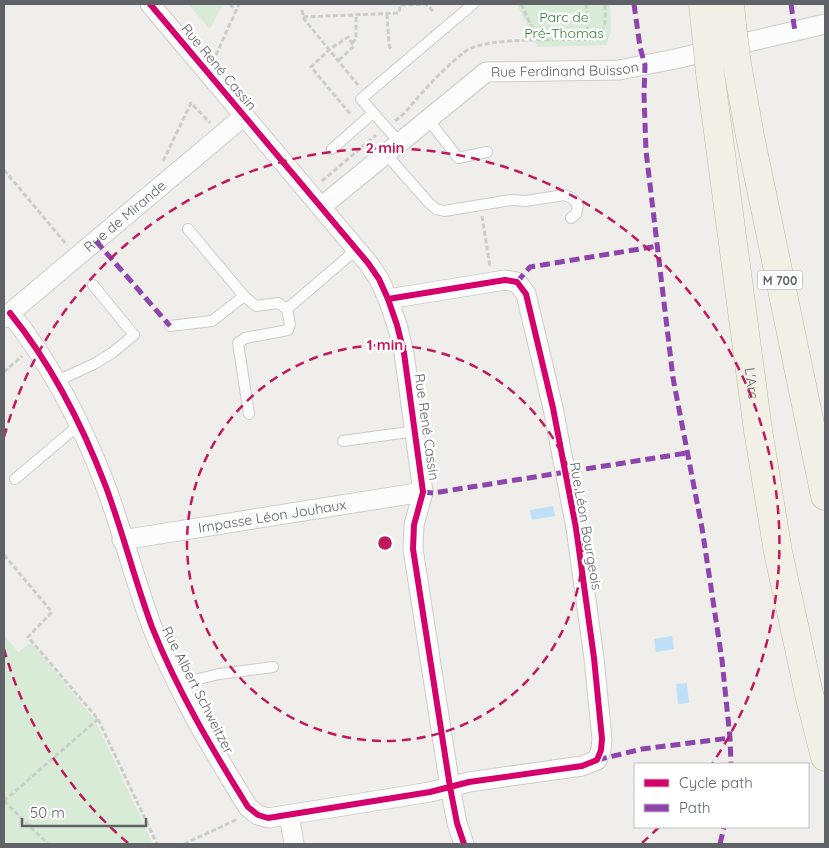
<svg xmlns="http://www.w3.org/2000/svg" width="829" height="848" font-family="Quicksand,sans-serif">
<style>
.green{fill:#d8ebd6}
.water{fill:#bfe0f9}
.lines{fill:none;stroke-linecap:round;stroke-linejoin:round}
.service-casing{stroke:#cbcccc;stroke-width:12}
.minor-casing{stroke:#cbcccc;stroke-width:21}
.trunk-casing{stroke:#c8b996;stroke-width:29}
.path{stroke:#cacfcc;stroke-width:3;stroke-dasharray:5 2.5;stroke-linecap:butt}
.service{stroke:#fdfcfc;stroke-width:10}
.minor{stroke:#fdfcfc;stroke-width:19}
.trunk{stroke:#f2f0e6;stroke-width:28}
.trunk-bridge-casing{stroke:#c8b996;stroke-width:29;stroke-linecap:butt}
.trunk-bridge{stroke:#f2f0e6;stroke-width:28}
.quiet{stroke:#8e44ad;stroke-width:5;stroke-dasharray:10 5;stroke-linecap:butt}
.cycleway-casing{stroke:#fff;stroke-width:9}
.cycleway{stroke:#d6006c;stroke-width:6}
.ring{fill:none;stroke:#c2185b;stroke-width:2.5;stroke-dasharray:9 6}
.labels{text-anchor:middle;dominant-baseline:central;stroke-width:5;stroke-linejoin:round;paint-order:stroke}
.shield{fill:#fff;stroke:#8f9295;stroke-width:1}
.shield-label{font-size:12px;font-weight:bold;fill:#5f6368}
.park-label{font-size:14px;fill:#348238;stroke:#fff}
.street-label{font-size:14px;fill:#5f6368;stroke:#fff}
.centre{fill:#c2185b;stroke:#fff;stroke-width:2.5}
.ring-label{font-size:15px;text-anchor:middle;font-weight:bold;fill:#c2185b;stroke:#fff;stroke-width:5;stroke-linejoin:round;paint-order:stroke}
</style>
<rect width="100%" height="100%" fill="#efeeea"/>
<path class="green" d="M188,4H223L210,29Z
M517,4H610L611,31L606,45L538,47Z
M4,635L18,652L31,643L95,720L153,844H4Z"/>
<path class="water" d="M553,506L555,516L532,520L530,510Z
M672,636L674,649L656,652L654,639Z
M687,683L689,703L678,704L676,684Z"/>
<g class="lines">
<defs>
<path id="service" d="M428,119L458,158L487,152
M399,142L361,99L473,4
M332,149L373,113
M385,153L429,203L436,209L444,211L511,200L526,201L564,195L572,198L578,205L576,214L571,218
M188,229L244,296
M170,326L212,321L244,296L256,306L278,303L287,309L357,249
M57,381L94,364L112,353L134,335L93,285
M249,414L238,343L245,338L288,330L290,324L287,309
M343,441L416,431
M15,479L80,424
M178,684L219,674L273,667"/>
<g id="minor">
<path d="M150,4L368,263L379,279L388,299L397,325L404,353L423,492L414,525L413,549L450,787L457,823L464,844"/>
<path id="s1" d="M321,207L486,72L619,70L675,59L825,24"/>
<path d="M10,313C52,365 82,424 106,487C123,533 135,581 152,627C177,690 212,749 248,807L258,815L268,818L430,792L469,782L582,766L597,760L601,750L602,739L594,658L576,528L553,408L526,294L517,282L505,280L388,299"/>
<path id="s2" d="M4,318L244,116"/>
<path id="s3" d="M122,540L423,492"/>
<path d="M289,815L294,844"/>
</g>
<g id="trunk">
<path d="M703,4L706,32"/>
<path d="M730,4L732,26"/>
<path d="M737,64L750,136L825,496"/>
<path id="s4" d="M710,72L758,430L778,552L809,694L825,757"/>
</g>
</defs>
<use href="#service" class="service-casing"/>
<use href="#minor" class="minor-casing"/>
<use href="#trunk" class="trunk-casing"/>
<path class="path" d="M230,4L236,11
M521,4L538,40
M586,4L588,39
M302,10L304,19L358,85
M387,14L389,45L391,49
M303,17L399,13L400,5L426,4L433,11
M352,43L356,39V15
M216,55L239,4
M339,60L354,46L348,37L330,49L311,67L351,115
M395,121C406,113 412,104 421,94C434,79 450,63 466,51C487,36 565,41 594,39C608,30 605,19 605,4
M163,161L191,103L210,123
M4,170L67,245
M322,181L376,135
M482,216L490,267
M4,372L22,356
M4,555L52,612L28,637L98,719L157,844
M4,801L98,719
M4,801L48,844
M184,844L238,819"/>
<use href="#service" class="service"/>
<use href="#minor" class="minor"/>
<use href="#trunk" class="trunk"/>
<defs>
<path id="trunk-bridge" d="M732,26L737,64
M706,32L710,72"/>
</defs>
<use href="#trunk-bridge" class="trunk-bridge-casing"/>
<use href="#trunk-bridge" class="trunk-bridge"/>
<path class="quiet" d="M634,4L640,47L645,65L644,95L646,151L673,378L702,528L722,660L730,738L731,764
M791,4L795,32
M96,241L170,326
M517,282L530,267L658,246
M423,492L433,493L687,453
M597,760L642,749L730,738
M720,844L724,827"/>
<defs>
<path id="cycleway" d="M150,4L368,263L379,279L388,299L397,325L404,353L423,492L414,525L413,549L450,787L457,823L464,844
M10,313C52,365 82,424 106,487C123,533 135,581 152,627C177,690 212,749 248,807L258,815L268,818L430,792L469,782L582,766L597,760L601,750L602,739L594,658L576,528L553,408L526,294L517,282L505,280L388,299"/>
</defs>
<use href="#cycleway" class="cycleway-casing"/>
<use href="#cycleway" class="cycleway"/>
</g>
<g class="ring">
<circle cx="385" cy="543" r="198"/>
<path d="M659 827A395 395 0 0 1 642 843M128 843A395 395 0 0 1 4 649M4 437A395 395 0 1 1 712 764"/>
</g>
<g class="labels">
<rect class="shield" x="757.5" y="270.5" width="45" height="19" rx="4"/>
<g class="shield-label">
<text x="780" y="280">M 700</text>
</g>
<g class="park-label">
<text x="564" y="17">Parc de<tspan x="564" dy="16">Pré-Thomas</tspan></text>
</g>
<g class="street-label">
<text transform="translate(219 67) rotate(50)">Rue René Cassin</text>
<text stroke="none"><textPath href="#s1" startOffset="292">Rue Ferdinand Buisson</textPath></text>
<text stroke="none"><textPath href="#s2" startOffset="158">Rue de Mirande</textPath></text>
<text stroke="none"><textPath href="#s4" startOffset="314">L'Arc</textPath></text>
<text transform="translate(427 427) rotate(82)">Rue René Cassin</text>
<text stroke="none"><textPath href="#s3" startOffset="152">Impasse Léon Jouhaux</textPath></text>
<text transform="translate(586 526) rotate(80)">Rue Léon Bourgeois</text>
<text transform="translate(198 690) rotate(63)">Rue Albert Schweitzer</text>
</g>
</g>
<circle cx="385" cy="543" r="8" class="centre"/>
<g class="ring-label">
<text x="385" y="153">2 min</text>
<text x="385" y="350">1 min</text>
</g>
<rect width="829" height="848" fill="none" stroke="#5f6368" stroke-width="10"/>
<rect x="634" y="763" width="175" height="65" fill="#ffffff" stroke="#bfc1c3"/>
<rect x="644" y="779" width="25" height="8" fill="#d6006c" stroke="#bfc1c3"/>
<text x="679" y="788" font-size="15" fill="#5f6368">Cycle path</text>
<rect x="644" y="804" width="25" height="8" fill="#8e44ad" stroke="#bfc1c3"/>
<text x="679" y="813" font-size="15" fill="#5f6368">Path</text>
<path d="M22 818v8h124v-8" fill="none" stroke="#5f6368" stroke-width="2.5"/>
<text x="30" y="818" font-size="15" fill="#5f6368" stroke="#ffffff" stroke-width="4" paint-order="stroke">50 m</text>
</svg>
